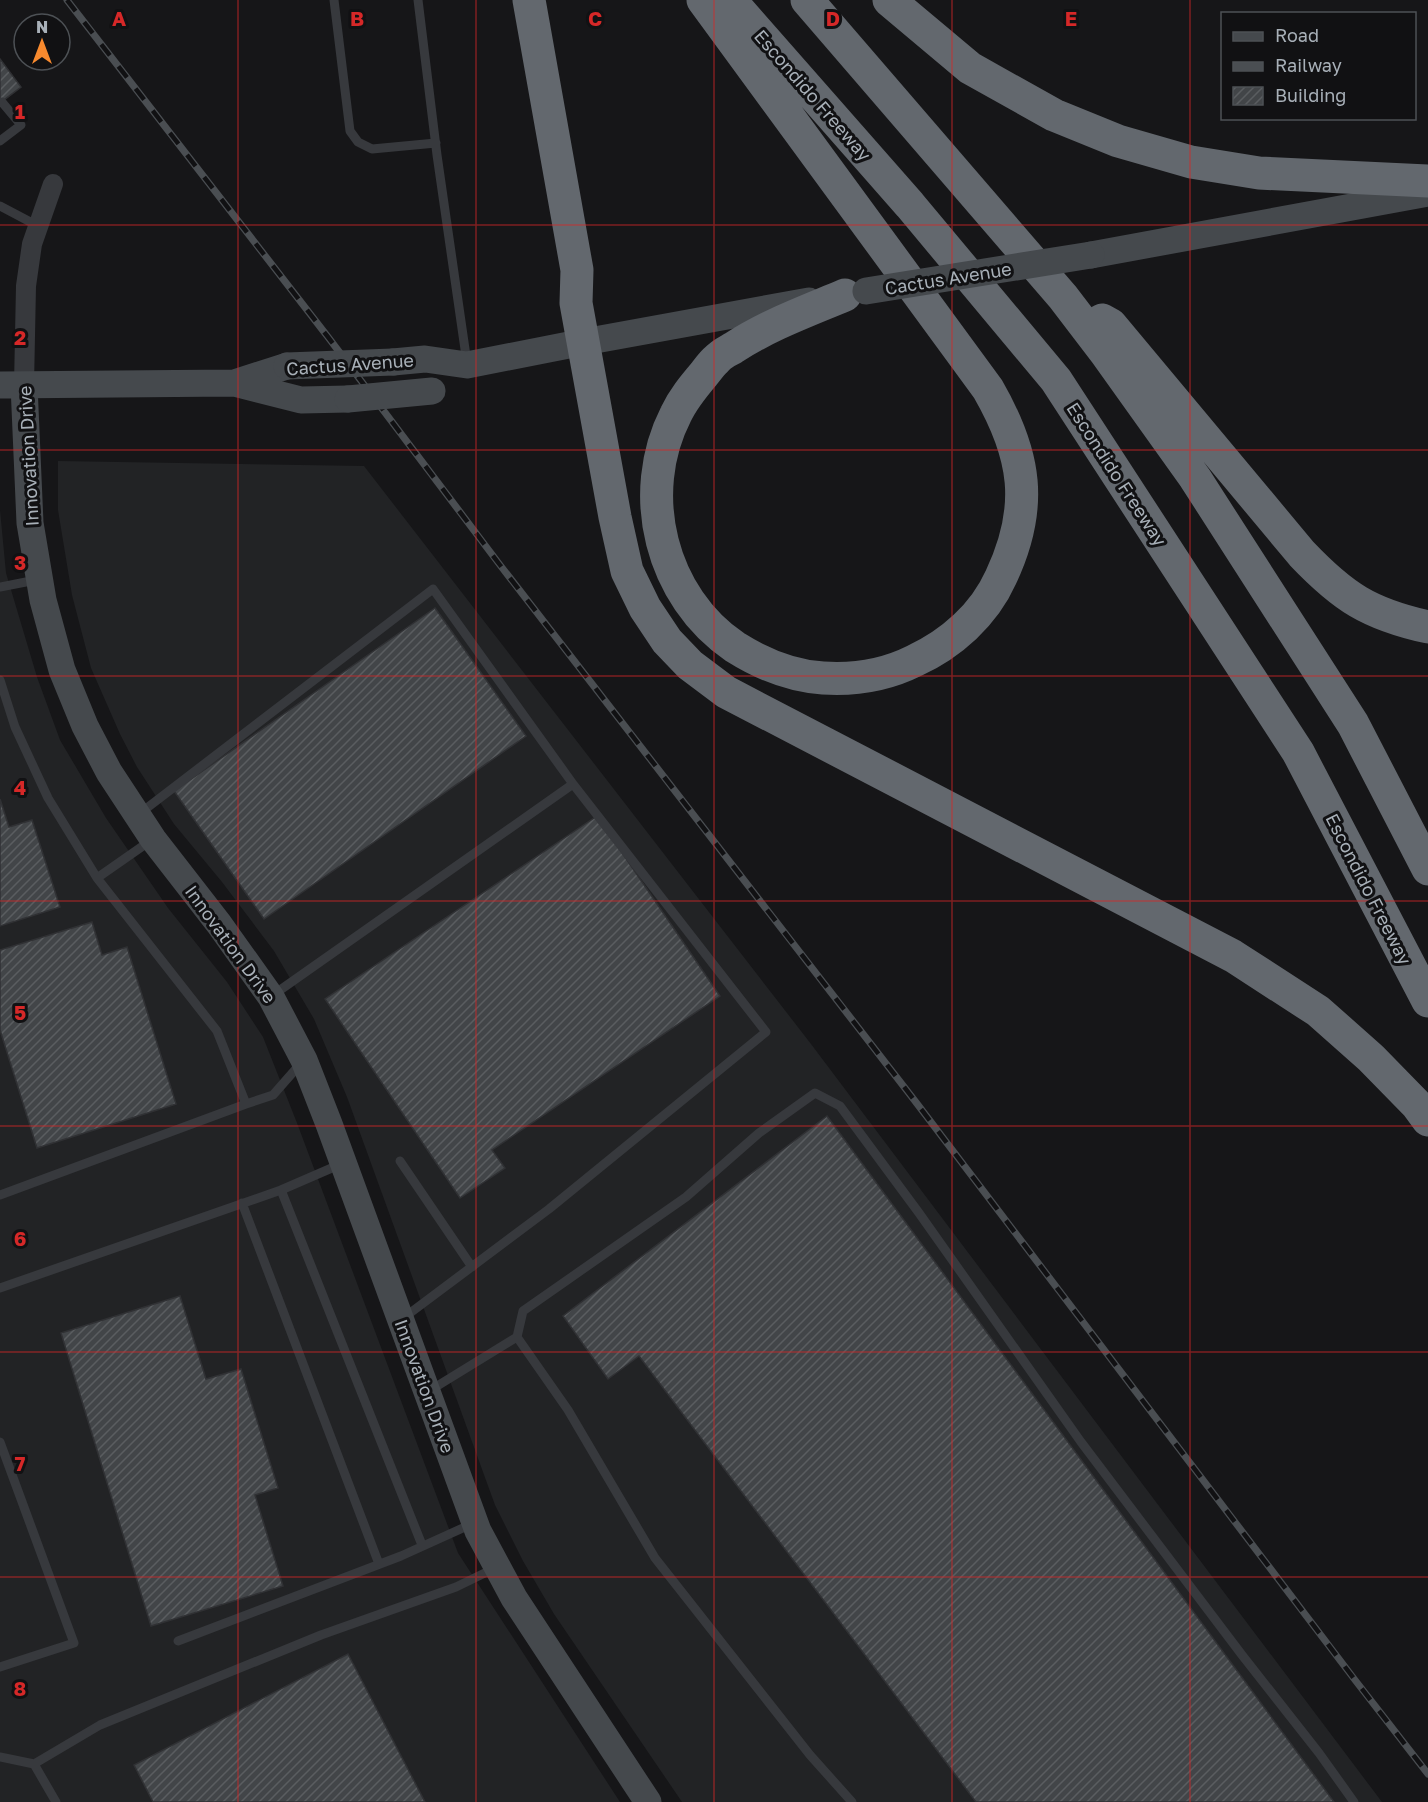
<svg xmlns="http://www.w3.org/2000/svg" width="1428" height="1802" font-family="'Golos Text',sans-serif">
<style>
.built{fill:#222325}
.building{fill:url(#building-hatch);stroke:#303134;stroke-width:1.5}
.lines{fill:none;stroke-linecap:round;stroke-linejoin:round}
.lane{stroke:#37393d;stroke-width:9}
.street{stroke:#37393d;stroke-width:20}
.secondary{stroke:#45494d;stroke-width:27}
.highway{stroke:#63686e;stroke-width:33}
.rail-casing{stroke:#4a4e52;stroke-width:7}
.rail{stroke:#111113;stroke-width:4.5;stroke-dasharray:14;stroke-linecap:butt}
.secondary-bridge{stroke:#45494d;stroke-width:27}
.grid{fill:none;stroke:#d62828;stroke-width:1.5;stroke-opacity:0.55}
.labels{text-anchor:middle;dominant-baseline:central;stroke-width:6;stroke-linejoin:round;paint-order:stroke}
.street-label{font-size:18px;fill:#a8b0b8;stroke:#111113}
.grid-label{font-size:20px;text-anchor:middle;font-weight:bold;fill:#d62828;stroke:#111113;stroke-width:6;stroke-linejoin:round;paint-order:stroke}
</style>
<defs>
<pattern id="building-hatch" width="6" height="6" patternUnits="userSpaceOnUse" patternTransform="scale(1.5)"><rect width="6" height="6" fill="#424548"/><path d="M-1 1l2-2M0 6l6-6M5 7l2-2" fill="none" stroke="#5a5d60"/></pattern>
</defs>
<rect width="100%" height="100%" fill="#161618"/>
<path class="built" d="M58,461L364,466L811,1044L1382,1802H682L554,1614L523,1561L495,1505L347,1097L314,1019L274,951L222,882L174,824L137,767L120,734L91,668L72,595L58,510Z
M0,510L6,573L37,677L60,740L106,818L168,908L227,982L263,1037L297,1123L458,1553L620,1802H0Z"/>
<path class="building" d="M0,59L21,87L0,103Z
M435,608L526,736L264,919L174,791Z
M0,799L9,827L32,820L60,907L0,926Z
M597,816L720,996L492,1150L505,1168L460,1198L325,999Z
M92,922L102,955L127,947L176,1104L37,1148L0,1030V950Z
M827,1116L1334,1802H976L639,1356L608,1379L563,1316Z
M180,1296L206,1379L241,1369L278,1488L255,1495L283,1586L151,1626L61,1333Z
M348,1654L425,1802H153L134,1765Z"/>
<g class="lines">
<path class="lane" d="M334,0L350,131L358,142L372,149L436,143
M418,0L437,155L467,363
M0,141L21,125L2,102
M0,206L38,226
M0,587L36,580
M0,680L15,727L48,798L97,878
M139,814L433,589L573,784
M150,841L97,878L217,1031L246,1104L273,1095L302,1062
M273,995L573,784L766,1032L549,1209L402,1319
M400,1161L472,1267
M281,1190L422,1545
M0,1195L246,1104
M242,1203L379,1564
M0,1288L281,1190L341,1164
M517,1337L568,1410L655,1558L810,1755L852,1802
M429,1391L517,1337L523,1311L686,1197L759,1133L815,1093L840,1106L919,1213L1081,1442L1242,1655L1319,1753L1354,1802
M0,1442L74,1643L0,1667
M178,1641L401,1556L474,1523
M0,1757L34,1764L56,1802
M34,1764L100,1725L321,1635L456,1587L495,1568"/>
<path class="street" d="M24,385L26,286L32,244L53,184"/>
<path class="secondary" d="M1091,255L1428,193
M393,362L425,359L467,365L584,342L809,301
M234,383L287,366
M0,385L234,383L301,400L348,399
M24,385L30,523L43,600L62,670L85,726L109,772L153,839L219,924L271,997L304,1060L329,1124L478,1531L514,1598L648,1802"/>
<path class="highway" d="M529,0L577,270L576,303L615,517L627,571L645,608L667,641L690,665L726,692L1233,956L1318,1011L1371,1058L1417,1105L1428,1120
M703,0L988,389C1026,455 1034,507 1001,577C984,615 951,644 914,661C886,675 854,680 823,678C791,676 762,664 735,647C661,597 635,494 676,414C683,399 693,387 704,374C708,369 712,363 717,359C721,354 728,351 733,348C768,325 807,311 845,295
M730,0L910,205L1056,380L1298,752L1428,1001
M807,0L1063,297L1105,352L1195,478L1353,724L1428,869
M889,0L970,68L1054,115L1118,141L1191,162L1259,173L1428,181
M1102,320L1111,325L1302,554C1343,597 1369,614 1428,627"/>
<defs>
<path id="rail" d="M67,0L328,337L500,565L915,1101L1355,1680L1428,1774"/>
</defs>
<use href="#rail" class="rail-casing"/>
<use href="#rail" class="rail"/>
<path class="secondary-bridge" d="M866,291L1091,255
M287,366L393,362
M348,399L432,391"/>
</g>
<path class="grid" d="M238,0V1802M476,0V1802M714,0V1802M952,0V1802M1190,0V1802M0,225H1428M0,450H1428M0,676H1428M0,901H1428M0,1126H1428M0,1352H1428M0,1577H1428"/>
<g class="labels">
<g class="street-label">
<text transform="translate(813 95) rotate(49)">Escondido Freeway</text>
<text transform="translate(948 278) rotate(-9)">Cactus Avenue</text>
<text transform="translate(350 364) rotate(-4)">Cactus Avenue</text>
<text transform="translate(28 456) rotate(-93)">Innovation Drive</text>
<text transform="translate(1117 474) rotate(57)">Escondido Freeway</text>
<text transform="translate(1369 889) rotate(63)">Escondido Freeway</text>
<text transform="translate(231 944) rotate(54)">Innovation Drive</text>
<text transform="translate(425 1386) rotate(70)">Innovation Drive</text>
</g>
</g>
<g class="grid-label">
<text x="119" y="26">A</text>
<text x="357" y="26">B</text>
<text x="595" y="26">C</text>
<text x="833" y="26">D</text>
<text x="1071" y="26">E</text>
<text x="20" y="119">1</text>
<text x="20" y="345">2</text>
<text x="20" y="570">3</text>
<text x="20" y="795">4</text>
<text x="20" y="1020">5</text>
<text x="20" y="1246">6</text>
<text x="20" y="1471">7</text>
<text x="20" y="1696">8</text>
</g>
<rect x="1221" y="12" width="195" height="108" fill="#111113" stroke="#4d5155" stroke-width="1.5"/>
<rect x="1233" y="32" width="30" height="9" fill="#45494d" stroke="#4d5155" stroke-width="1.5"/>
<text x="1275" y="42" font-size="18" fill="#a8b0b8">Road</text>
<rect x="1233" y="62" width="30" height="9" fill="#4a4e52" stroke="#4d5155" stroke-width="1.5"/>
<text x="1275" y="72" font-size="18" fill="#a8b0b8">Railway</text>
<rect x="1233" y="87" width="30" height="18" fill="url(#building-hatch)" stroke="#4d5155" stroke-width="1.5"/>
<text x="1275" y="102" font-size="18" fill="#a8b0b8">Building</text>
<g transform="translate(42 42)"><circle r="28" fill="#111113" stroke="#4d5155" stroke-width="1.5"/>
<path d="M0-4.5L10 22L0 15L-10 22Z" fill="#f88a2e"/>
<text y="-9" font-size="16" font-weight="bold" text-anchor="middle" fill="#a8b0b8">N</text>
</g>
</svg>
